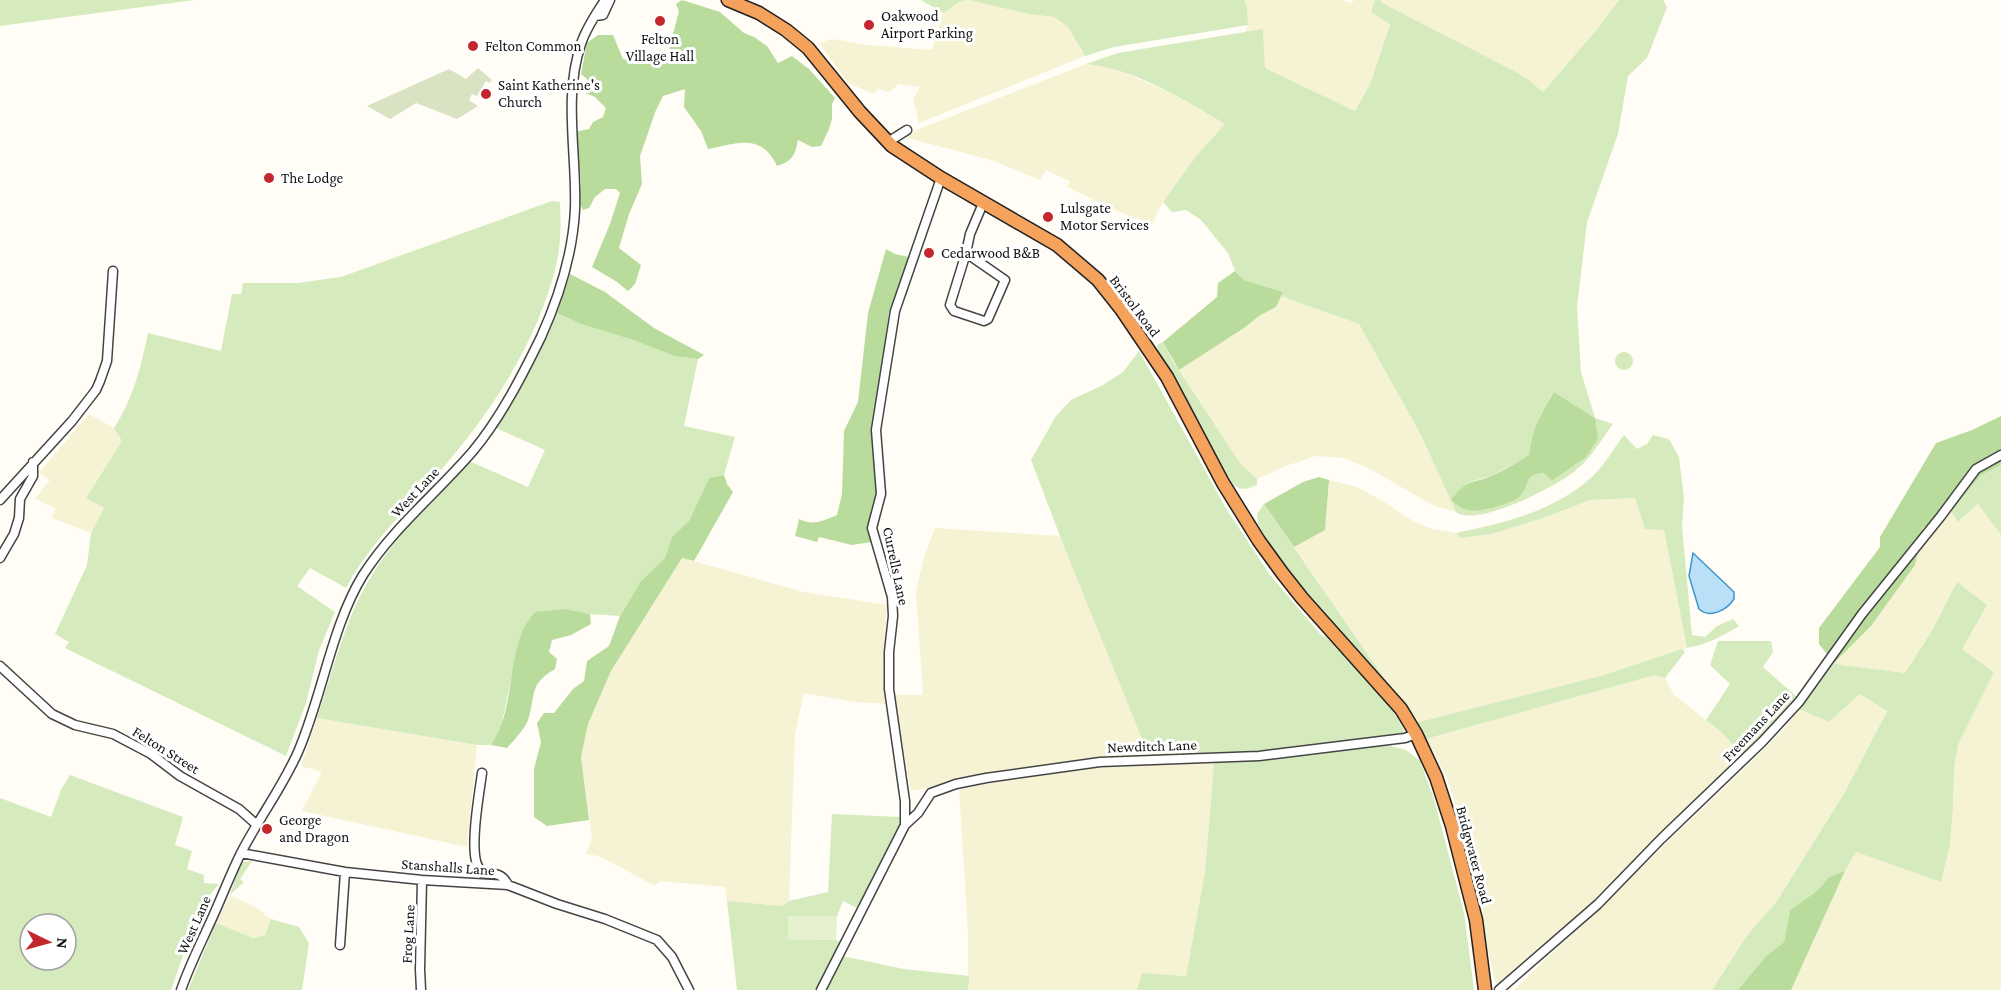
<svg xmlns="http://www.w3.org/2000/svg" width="2001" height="990" font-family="'Crimson Pro',serif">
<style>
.farmland{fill:#f6f3d4}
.green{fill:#d5ebbd;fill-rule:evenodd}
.forest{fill:#b9dc9c}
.cemetery{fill:#d9e3c4}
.pitch{fill:#e6f2cf}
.water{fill:#b9e0f7;stroke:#3f96cf;stroke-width:1.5}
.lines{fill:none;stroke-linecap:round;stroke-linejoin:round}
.minor-casing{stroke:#444;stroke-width:11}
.highway-casing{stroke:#222;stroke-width:15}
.minor{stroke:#fff;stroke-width:8}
.highway{stroke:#f5a25d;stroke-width:12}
.poi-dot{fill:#c4262e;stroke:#fff;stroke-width:2}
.labels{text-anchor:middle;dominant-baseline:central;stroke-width:6;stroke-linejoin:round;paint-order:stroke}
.poi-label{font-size:15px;fill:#111;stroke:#fff;text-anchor:start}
.street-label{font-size:15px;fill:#111;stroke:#fff}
</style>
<rect width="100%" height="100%" fill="#fffdf5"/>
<path class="farmland" d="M969,0L1029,14L1054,17L1068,27L1085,56L919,123L913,100L920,87L899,84L889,92L878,89L874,94L848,83L819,43L832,39L868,45L932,50L943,13L961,1Z
M1244,0H1342L1351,3L1354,0H1375L1371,12L1390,23L1370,84L1355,111L1265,68L1263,30L1245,32L1248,25L1247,5Z
M1380,0H1619L1598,28L1543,92L1529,80L1381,3Z
M1086,64L1108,66L1169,92L1225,124L1197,155L1163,202L1152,224L1115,210L1067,187L1070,181L1050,172L1046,170L1040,180L994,161L901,136Z
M1281,296L1359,324L1421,435L1456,512L1434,506L1370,469L1344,458L1316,456L1286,466L1257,479L1240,463L1179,370L1244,328L1259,316L1276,307Z
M89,414L114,428L122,441L86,498L104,508L91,533L52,518L55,508L35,499L50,480L39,473Z
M1329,480L1357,487L1383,501L1411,520L1432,529L1456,533L1461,538L1492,534L1549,516L1590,500L1635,498L1645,528L1664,530L1687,648L1604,675L1415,723L1294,547L1325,530Z
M1978,504L2001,535V990H1791L1845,871L1856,852L1941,882L1950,845L1953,809L1954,768L1958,745L1994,672L1962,649L1957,583L1933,629L1905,673L1841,665L1834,663L1871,626L1914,565L1923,528L1951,511L1959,522Z
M935,528L1060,536L1149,756L1097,757L1049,764L961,779L935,787L911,791L893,695H923L916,592L924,557Z
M682,558L804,592L887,605L883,676L888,704L855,702L804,693L795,734L789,901L784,906L727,901L725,887L660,881L655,886L599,856L586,854L592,838L581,757L588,724L611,671Z
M1655,675L1665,678L1674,695L1720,731L1743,755L1594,900L1496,985L1487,946L1480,893L1465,832L1447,778L1426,739Z
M1860,694L1887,710L1845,792L1775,904L1748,934L1712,990H1514L1778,736L1799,709L1829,722Z
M317,718L477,745L467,847L302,811L322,772L301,766Z
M1214,762L1205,872L1186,976L1142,973L1137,990H968V933L959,788L1101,765Z
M230,895L255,907L271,919L265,935L253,938L216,923Z"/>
<path class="green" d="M0,0H195L0,26Z
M921,0H1244L1247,5L1248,25L1114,47L1085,56L1068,27L1054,17L1029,14L969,0L961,1L943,13Z
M1375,0H1380L1382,3L1514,71L1529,80L1543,92L1598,28L1619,0H1663L1667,7L1647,58L1628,76L1618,134L1587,222L1577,307L1581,372L1595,418L1613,424C1601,440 1591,458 1575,471C1557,486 1476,528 1456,512L1421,435L1359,324L1281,296L1283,292L1244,280L1235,271L1228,253L1201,220L1186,210L1172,212L1163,202L1197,155L1225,124C1182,99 1136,69 1086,64L1118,53L1263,29L1265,68L1355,111L1370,84L1390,24L1371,12ZM1554,392L1595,418L1585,458L1552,481L1544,473H1534L1527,480L1470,482L1494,475L1529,455C1533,429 1540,414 1554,392Z
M552,201L560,202C561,222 561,242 557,261C540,338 491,413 440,471C406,511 371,541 346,588L310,568L297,586L335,612L319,650L306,703L286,756L65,648L69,642L55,634L87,565L91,533L104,508L86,498L122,441L114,428C133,399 141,367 148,333L221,351L232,294H241L243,283H298L341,277Z
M557,313L581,324L636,341L674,356L698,359L684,426L735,437L724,475L709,478L689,521L672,537L665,558L641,581L620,616L590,614L566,609L515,660L500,732L491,745H477L317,718C329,682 339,644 354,609C380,551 425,506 469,461L528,487L545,450L496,428L542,347Z
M1163,342L1173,361L1240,463L1257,479V485C1247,489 1242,491 1233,485L1158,352L1157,345Z
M1139,351L1227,510L1270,575L1321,635L1326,637C1352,665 1389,697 1404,731L1402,735L1289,750L1149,756L1065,549L1031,460L1056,416L1071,400L1103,385L1123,372Z
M1615 361a9 9 0 1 1 18 0a9 9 0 1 1-18 0Z
M1624,435L1637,449L1647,444L1653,435L1669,439L1679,457L1684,498L1682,526L1692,635L1705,637L1717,626L1733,619L1739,626C1722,636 1706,645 1687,648L1664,530L1645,529L1635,498L1590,500L1549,516L1492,534L1461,538L1456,533C1505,523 1555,511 1593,476C1605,465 1614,448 1624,435Z
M2001,465V535L1978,504L1958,522L1951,511L1981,475Z
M1264,504L1391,688L1292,575L1265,537L1258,523L1257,514Z
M1957,582L1987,605L1962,649L1994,672L1958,745L1954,768L1953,809L1950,845L1941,882L1856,852L1845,871L1829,877L1817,891L1790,910L1784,942L1766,956L1738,990H1712L1748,934L1775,904L1845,792L1887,711L1860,694L1829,722L1799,709L1834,663L1841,665L1905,673L1933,629Z
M1718,641H1771L1773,652L1763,667L1797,697L1743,755L1720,731L1706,720L1730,684L1710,665Z
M1682,649L1685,652L1665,678L1655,675L1426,739L1415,723L1604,675Z
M1387,745L1406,750L1420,761L1434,799L1464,913L1474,990H1137L1142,973L1186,976L1205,872L1214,762L1309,755Z
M70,775L183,817L175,845L192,851L187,869L204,875V883L219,884L208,897L186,947L171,990H0V798L51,817L61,790ZM30,924H66V960H30Z
M832,814L901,817L900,825L857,908L843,901L837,916H788V939L836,940L841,942L815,990H737L727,901L783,906L789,901L828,892Z
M252,861L240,879L244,882L230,895L240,865L244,862Z
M271,919L299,927L309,943L302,990H188L216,923L253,938L265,935Z
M842,956L904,969L969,976L968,990H825Z"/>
<path class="forest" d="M682,0L720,12L744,33L754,37L767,46L778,63L792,56L809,69L835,98L832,104V119L829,129L821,146L812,147L798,140C795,155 793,161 777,166C761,133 739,143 708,149L701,131L684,107L685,89L663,96L656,110L640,156L642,184L629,214L619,248L641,265L635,284L628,291L617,282L592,267L610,224L620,193L616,189H605L595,197L589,208L583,210L579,202L581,182L575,132L589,129L593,122L603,117L606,108L595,97L583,92L587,79L581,74L587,43L598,35H613L623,59L637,62L667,58L679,11L676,4Z
M886,249L895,254L909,257L889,312L875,416L877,493L870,531L871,542L852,545L819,537L817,542L795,536L799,519C813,526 823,521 837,515L842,494L844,431L858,402L868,313Z
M1235,271L1244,280L1283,292L1276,307L1259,316L1244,328L1179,370L1163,342L1217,297L1218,283Z
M570,274L605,292L654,328L704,355L698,359L674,356L636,341L581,324L557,313Z
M1554,392L1595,418L1598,439L1585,458L1552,481L1544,473C1522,474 1531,486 1519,497C1510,504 1478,513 1468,510C1462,509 1456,504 1451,500C1467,478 1475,484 1496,474C1507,469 1518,461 1529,455C1533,427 1540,415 1554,392Z
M2001,416V465L1981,475L1953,509L1923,528L1915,565L1871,626L1834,663L1819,644V628L1880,547V537L1936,443L1972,430Z
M724,475L727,484L733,492L694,561L682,558L611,671L588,724L581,757L589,820L547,826L534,817V769L541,742L537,723L544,713H554L573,689L584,681L587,661L609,646L620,616L641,581L665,558L672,537L689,521L709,478Z
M1319,477L1329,480L1325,530L1294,547L1264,504L1303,482Z
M566,609L590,614L591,624L571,635L552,640L549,652L557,659L555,669C530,684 536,691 529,717C526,728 515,739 507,748L491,745C514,712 507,665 524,628C527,622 531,617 535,612Z
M1845,871L1791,990H1738L1766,956L1784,942L1790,910L1817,891L1829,877Z"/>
<path class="cemetery" d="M478,68L492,80L490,83L486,81L477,96L472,94L469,100L478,106L457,119L416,103L390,119L367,106L449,69L466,79Z"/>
<path class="pitch" d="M788,916H837L836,940L788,939Z"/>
<path class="water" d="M1693,553L1734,592V599C1727,610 1710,619 1699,609L1689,576Z"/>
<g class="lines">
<defs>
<path id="minor" d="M595,16L603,15L610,0
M888,142L907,130
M966,253L1005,280L988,319L984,321L954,311L950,305L966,253L970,234L984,201
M0,500L72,421L96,390L100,381L107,361L113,271
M0,558L14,534L19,518L20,499L33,476V462
M0,666L52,714L75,725L113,734L151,754L180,776L239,809L257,825
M482,773C479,795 471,840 476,861C477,866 479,869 483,873C495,873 503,874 508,885
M905,825L918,813L931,793L956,784L986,778L1100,762L1259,756L1405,738L1416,734
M241,853L345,872L422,880L508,885L557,904L605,919L657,940L672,957L689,990
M340,945L345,872
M181,990C190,964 203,939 214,914C223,894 231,873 241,853C259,818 282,788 298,752C322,697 332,625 363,575C393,528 437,493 473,451C501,417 522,376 541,337C559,297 573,253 575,209C577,154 563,97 581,44C586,28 596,14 605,0
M421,990L420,969L422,880
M821,990L905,825V801L889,689V652L893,616L892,597L872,528L881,494L876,430L895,311L941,178
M1499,990L1598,904L1661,839L1762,742L1799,702L1862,614L1941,516L1976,469L2001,455"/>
<path id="highway" d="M728,0L759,13L786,30L808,48L860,112L892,146L941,178L1057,245L1098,280L1121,309L1167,377L1223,483L1259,541L1283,574L1302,598L1401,709L1416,734L1436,777L1452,826L1476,920L1485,990"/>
</defs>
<use href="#minor" class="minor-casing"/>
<use href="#highway" class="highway-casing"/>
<use href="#minor" class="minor"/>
<use href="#highway" class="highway"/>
</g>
<g class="poi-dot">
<circle cx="660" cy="21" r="6"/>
<circle cx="869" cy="25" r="6"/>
<circle cx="473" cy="46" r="6"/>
<circle cx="486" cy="94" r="6"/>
<circle cx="269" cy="178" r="6"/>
<circle cx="1048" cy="217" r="6"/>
<circle cx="929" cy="253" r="6"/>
<circle cx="267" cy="829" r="6"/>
</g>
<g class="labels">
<g class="poi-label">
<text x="881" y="16">Oakwood<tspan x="881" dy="17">Airport Parking</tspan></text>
<text x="660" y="39" text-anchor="middle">Felton<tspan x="660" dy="17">Village Hall</tspan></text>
<text x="485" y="46">Felton Common</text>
<text x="498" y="85">Saint Katherine's<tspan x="498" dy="17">Church</tspan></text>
<text x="281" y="178">The Lodge</text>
<text x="1060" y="208">Lulsgate<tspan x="1060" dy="17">Motor Services</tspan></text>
<text x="941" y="253">Cedarwood B&amp;B</text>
<text x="279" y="820">George<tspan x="279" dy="17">and Dragon</tspan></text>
</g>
<g class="street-label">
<text transform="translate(1135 306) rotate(53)">Bristol Road</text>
<text transform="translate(415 492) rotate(-47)">West Lane</text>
<text transform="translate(896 566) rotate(78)">Currells Lane</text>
<text transform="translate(1756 726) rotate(-47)">Freemans Lane</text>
<text transform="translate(1152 746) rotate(-2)">Newditch Lane</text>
<text transform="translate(166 750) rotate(32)">Felton Street</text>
<text transform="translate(1474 855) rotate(75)">Bridgwater Road</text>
<text transform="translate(448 867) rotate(4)">Stanshalls Lane</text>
<text transform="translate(194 925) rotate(-66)">West Lane</text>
<text transform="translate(408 934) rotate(-87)">Frog Lane</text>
</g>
</g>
<g transform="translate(48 942) rotate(95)"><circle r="28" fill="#ffffff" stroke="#a0a0a0" stroke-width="1.5"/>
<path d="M0-4.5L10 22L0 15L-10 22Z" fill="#c4262e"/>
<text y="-9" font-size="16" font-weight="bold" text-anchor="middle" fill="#111111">N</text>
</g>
</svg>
